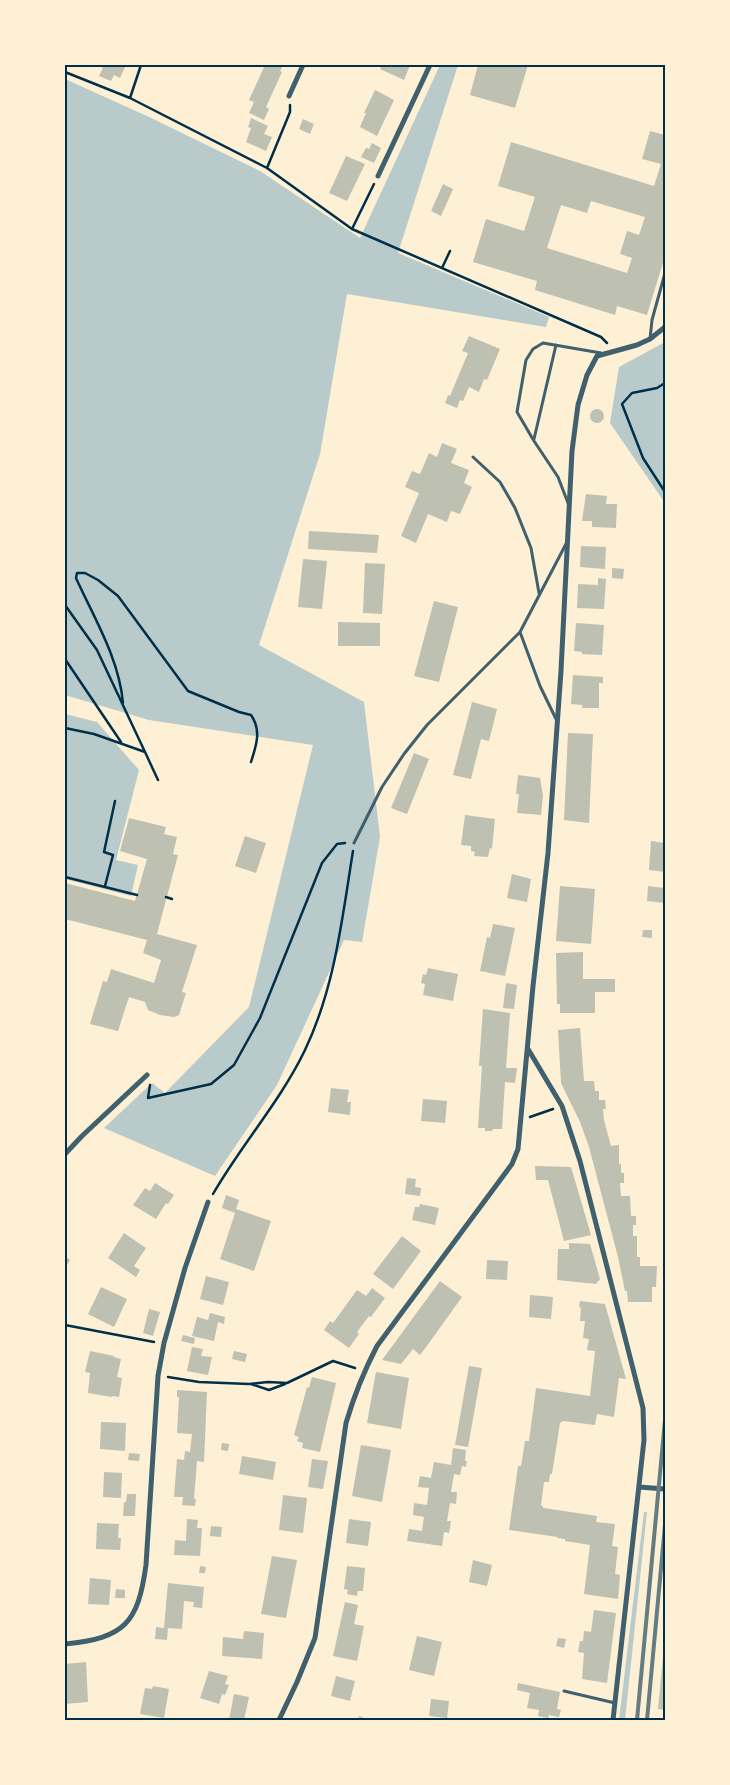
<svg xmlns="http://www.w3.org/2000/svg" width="730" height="1785" font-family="'Source Sans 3',sans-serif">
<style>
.green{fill:#b9caca}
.building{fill:#bec0b2;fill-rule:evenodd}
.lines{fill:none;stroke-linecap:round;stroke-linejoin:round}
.path{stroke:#003049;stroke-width:2.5}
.service{stroke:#3f606c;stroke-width:3}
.minor{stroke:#3f606c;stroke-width:5}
.rail{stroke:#657d81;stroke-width:4}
.neatline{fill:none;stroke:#003049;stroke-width:2}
</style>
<rect width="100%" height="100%" fill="#fdf0d5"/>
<path class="green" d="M440,65H458L398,253L549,317L546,327L347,294L320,454L259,645L364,702L380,837L362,942L344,940L277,1085L215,1176L104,1128L152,1083L165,1093L249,1007L313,745L149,720L65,695V79L147,116L260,171L360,238Z
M665,342V503L610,423L619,367Z
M65,714L97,722L139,770L116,860L138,865L131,896L65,879Z
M644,1512H647L625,1720H619Z"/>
<path class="building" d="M98,65H126L120,78L114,75L111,81L99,76L103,68Z
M265,65H283L280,71L282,72L266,107L269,109L264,120L249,113L254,102L249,100Z
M382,65H410L404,80L380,69Z
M478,65H528L515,108L470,95Z
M375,90L394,100L377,136L360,127L366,113H364Z
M251,118L268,126L264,134L272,137L266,151L246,142L251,128L248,127Z
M303,119L314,124L310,134L299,129Z
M650,131L665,135V256L647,315L617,306L615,315L535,290L537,281L473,262L486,219L524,231L535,197L498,186L511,142L654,186L661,164L642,159ZM591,201L645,217L639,235L627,231L620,254L632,258L627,273L547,248L561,205L587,213Z
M372,143L381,148L374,163L361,157L366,148L369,149Z
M346,156L365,164L347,201L329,193Z
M443,184L453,189L441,216L431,211Z
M469,336L500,349L487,380L484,379L479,392L469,387L463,401L460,400L457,408L445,403L448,395L450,396L468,353L462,351Z
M590 416a7 7 0 1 1 14 0a7 7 0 1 1-14 0Z
M442,443L457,449L451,463L469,470L464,483L472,487L460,514L451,511L447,522L428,514L416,543L401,536L419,493L405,487L412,471L420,474L429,453L437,457Z
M586,494L607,496L606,504H617L616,528L592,527V521H582Z
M309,531L379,535L377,553L308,549Z
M581,546L606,547L605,569L580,567Z
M303,559L327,561L322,609L298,607Z
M365,563L385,564L382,614L363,613Z
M612,568L624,569L623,579L612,578Z
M598,578L606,579L604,609L577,608L578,584L598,585Z
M434,601L458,607L439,682L414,676Z
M338,622L380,623V646H338Z
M576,623L604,625L602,655L582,654V652L574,651Z
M573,675L603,677V683H599V708H582V705L571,704Z
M472,702L497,709L489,741L481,739L471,779L453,775Z
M568,733L593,734L589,823L564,820Z
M414,753L429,759L407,814L391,808Z
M518,775L540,778L543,796L541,815L517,813L519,794H516Z
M465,815L495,819L492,849L490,848L488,857L474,856L475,852L471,851V846L461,845Z
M129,818L166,827L164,834L177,837L173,854L178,855L157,934L197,945L182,992L186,993L179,1015L174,1017L160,1015L148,1010L145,1002L129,997L118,1031L90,1024L103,981L107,982L111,969L154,983L161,960L143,953L147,940L65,919V883L135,901L147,859L120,851Z
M245,836L266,843L256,873L235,866Z
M651,841L665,843V872L649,870Z
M512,874L531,879L527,902L507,898Z
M560,886L595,889L591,944L556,941Z
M648,886L665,888V903L647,901Z
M493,924L515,928L505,976L480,971L487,937L490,938Z
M643,930H652V938L642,937Z
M583,952V979H615V992H595V1013H560V1004H557L556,953Z
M428,968L458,974L453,1001L423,995L425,984L421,983L423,974L426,975Z
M506,983L517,985L514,1009L503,1008Z
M483,1009L510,1013L506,1068H517L515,1083L505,1082L502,1129H493L492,1131H485V1128H478L482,1066H479Z
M580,1028L584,1081H594L595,1091H599V1100H605L606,1109H603L604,1120L611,1146L619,1145V1164H621V1173H624V1183H620L621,1196H630L631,1216H636V1225H633V1236H637V1257H640V1266H657L656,1287H652V1302H628L627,1291H625L618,1257L589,1147L580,1122L561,1083L558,1030Z
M331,1088L349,1090L347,1102H351L350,1115L328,1112Z
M423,1099L447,1101L445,1123L421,1121Z
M535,1166L571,1167L591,1235L564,1241L548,1180H536Z
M407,1178L416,1179L415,1187L421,1188L420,1196L405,1194Z
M155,1183L174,1195L168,1204L166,1203L156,1219L133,1205L145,1188L150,1191Z
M226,1195L239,1200L236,1209L271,1221L254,1271L220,1259L235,1213L222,1208Z
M420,1204L439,1208L435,1225L412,1220L415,1207H419Z
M124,1233L146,1248L134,1266L140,1270L136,1277L108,1258Z
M402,1236L421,1251L393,1289L373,1274Z
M569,1243L590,1244L600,1279L596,1284L557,1280L558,1249H569Z
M65,1256L70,1260L65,1268Z
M487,1260L508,1261L507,1280L486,1279Z
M206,1276L229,1282L223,1305L200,1299Z
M440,1281L462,1297L429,1343L420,1355L413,1349L401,1364L382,1360Z
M101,1287L127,1299L114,1327L88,1314Z
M372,1288L385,1298L371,1317L369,1316L357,1332L359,1334L349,1348L324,1330L330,1321L333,1323L357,1290L366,1296Z
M530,1295L553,1297L551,1319L529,1317Z
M580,1301L605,1304L626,1379L619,1378L614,1417L597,1414L595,1425L563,1421L560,1423L552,1474H550L549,1482H544L541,1505L544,1508L597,1516L596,1522L615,1524L612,1546L618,1547L615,1574L620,1575L618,1599L584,1594L590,1545L565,1541V1539L557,1538L558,1537L509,1530L518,1466H521L525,1441H529L536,1388L590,1396L595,1351L587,1350L589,1339L583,1338L585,1321H580L581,1307L579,1308Z
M149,1309L160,1312L153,1336L143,1333Z
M210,1313L225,1317L224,1324L218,1322L214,1341L192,1336L197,1317L208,1320Z
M183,1335L195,1338L194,1344L181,1341Z
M192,1347L203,1349L201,1356L212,1357L208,1375L187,1371Z
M90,1351L114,1356V1357L121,1359L117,1377L122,1378L119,1397L112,1396V1397L88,1393L90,1373L85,1372Z
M234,1351L247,1354L245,1362L232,1359Z
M469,1366L482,1368L468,1447L455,1445Z
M376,1372L409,1378L401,1429L367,1423Z
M312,1377L336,1383L320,1452L302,1448L303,1443L297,1441L299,1437L294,1435L307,1387L309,1388Z
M177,1390L207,1392L204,1462L197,1461L194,1499H196L195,1506L182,1505L183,1497H174L177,1459L184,1460L185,1451L190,1452L192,1434L177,1433L179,1397H177Z
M101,1422L126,1423L125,1451L100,1449Z
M222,1443L229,1444L228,1451L221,1450Z
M361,1445L391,1450L382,1502L352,1496Z
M453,1448L466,1450L465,1461H467L466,1467L462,1466L460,1475L454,1474L451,1492H457L456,1504L450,1503L447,1521H451L449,1533L444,1532L442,1546L407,1541L409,1529L422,1531L424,1517L413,1515L414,1503L427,1505L429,1488L418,1487L420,1476L431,1478L434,1462L451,1465Z
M129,1453L140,1454L139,1461L128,1460Z
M242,1456L276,1462L273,1480L239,1474Z
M312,1459L328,1461L323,1489L308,1487Z
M104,1472L122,1473L121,1498L103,1497Z
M127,1494H136L135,1516H123L124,1502H126Z
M283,1495L307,1498L303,1533L279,1530Z
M187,1519L198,1520L197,1528H202L200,1556L174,1555L175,1540L186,1541Z
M349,1519L371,1522L368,1546L346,1543Z
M97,1523L119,1524L118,1538H121L120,1550L96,1549Z
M211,1526L222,1527L221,1537L210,1536Z
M272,1556L297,1560L286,1618L261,1614Z
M473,1560L492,1565L487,1586L469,1582Z
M200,1566L206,1567L205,1573H199Z
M347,1566L365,1568L363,1591H358L357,1596L347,1594L348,1590L344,1589Z
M90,1578L111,1580L109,1605L88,1604Z
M168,1583L204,1587L202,1608L193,1607L194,1602L184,1601L182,1629L168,1628L167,1640L155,1639L156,1627L164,1628Z
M116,1589L125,1590V1598H115Z
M345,1602L358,1605L354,1624L364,1626L357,1661L333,1656Z
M594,1610L616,1613L607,1683L582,1679L584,1653L578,1652L580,1641H583L584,1631L591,1632Z
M244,1631L264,1633L262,1659L222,1656L223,1637L243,1639Z
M417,1636L442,1642L434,1676L409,1670Z
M558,1638L566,1639L564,1648L556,1646Z
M664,1646H665V1710L658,1709Z
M86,1662L88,1702L65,1704V1664Z
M209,1671L228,1676L225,1684L229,1685L225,1695L222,1694L219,1704L200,1698Z
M336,1676L355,1681L350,1701L331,1696Z
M518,1683L560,1692L557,1709L561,1710L559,1717L549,1715L548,1718L538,1716L539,1710L527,1708L530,1693L517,1690Z
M153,1686L169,1689L164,1718L140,1714L145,1688L152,1689Z
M234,1694L249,1697L244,1720H229Z
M431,1699L449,1701L447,1718L429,1716Z
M359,1716L370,1720H358Z"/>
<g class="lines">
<path class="path" d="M65,72L130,98L267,168L352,229L601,337L607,343
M130,98L141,65
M267,168L290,112V105
M352,229L374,184
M442,268L450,251
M665,383L657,388L632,393L622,404L643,458L665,492
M65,605L97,650L145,752
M65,659L121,742
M123,703C119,658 94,618 76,578L77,573H85L98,580L118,596L188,691L239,712L251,715C262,731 256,746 251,762
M65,728L94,734L145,752L158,780
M65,877L137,895
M105,886L113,855L104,852L115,801
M166,897L172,899
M150,1085L148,1098L211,1084L234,1065L260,1018L322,863L337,844L345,843
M530,1117L553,1109
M213,1194C241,1145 280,1102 305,1050C335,987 342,919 353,851
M65,1325L154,1342
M168,1377L199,1382L249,1384L268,1382L287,1383L333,1361L355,1368
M251,1384L269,1390L285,1384"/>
<path class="service" d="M650,339L652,320L665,273
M534,439L556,345
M473,457L500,482L515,508L531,548L539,593
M568,503L558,477L534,441L517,412L526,360L533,349L543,343L601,353
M520,632L540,686L556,719
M354,843L382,787L404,754L427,725L520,632L567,542
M564,1691L615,1703"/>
<path class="minor" d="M289,96L303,65
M378,176L430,65
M528,1049L562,1106L580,1161L643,1408L644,1440L613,1720
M65,1154L82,1136L147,1075
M639,1487L665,1489
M65,1644C125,1638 138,1623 146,1565L158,1376L164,1343L185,1268L208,1202
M279,1720L297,1682L315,1638L346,1423C354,1396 364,1371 377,1346L512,1164L518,1149L533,986L548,853L561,671L572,451L578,405L587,375L597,356L637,345L650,339L665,327"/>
<path class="rail" d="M637,1720L665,1420
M647,1720L665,1525"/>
</g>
<rect width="730" height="1785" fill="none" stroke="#fdf0d5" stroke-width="132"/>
<rect x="66" y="66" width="598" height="1653" class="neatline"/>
</svg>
